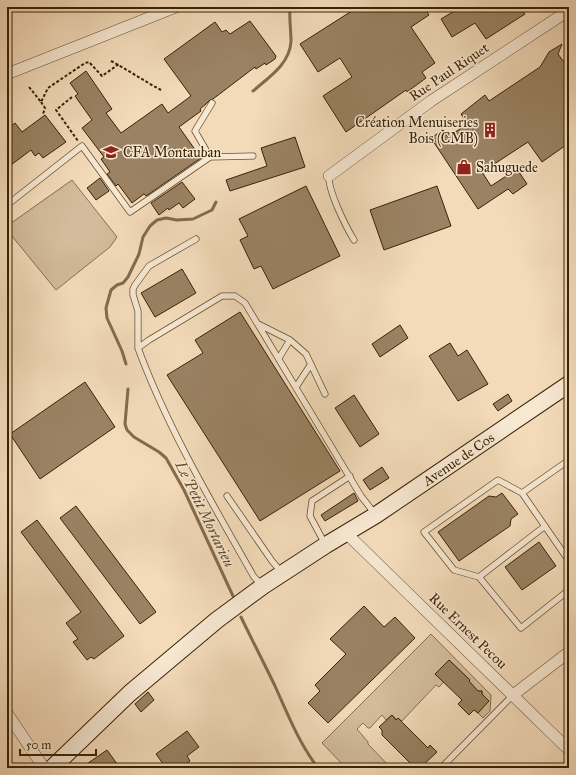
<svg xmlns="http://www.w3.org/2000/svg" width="576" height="775" font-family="'IM FELL Great Primer',serif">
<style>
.green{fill:#d3bc9b;stroke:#866f50}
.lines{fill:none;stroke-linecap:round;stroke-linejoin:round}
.stream{stroke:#836b4c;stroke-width:3}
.building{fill:#9a8263;stroke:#392205}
.lane-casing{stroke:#685032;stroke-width:7}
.street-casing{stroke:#685032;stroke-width:12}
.secondary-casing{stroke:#392205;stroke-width:18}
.path{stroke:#392205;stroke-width:2;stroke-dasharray:3 2;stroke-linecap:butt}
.lane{stroke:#f7e8d2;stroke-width:5.5}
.street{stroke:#f7e8d2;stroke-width:11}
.secondary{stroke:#f7e8d2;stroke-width:16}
.labels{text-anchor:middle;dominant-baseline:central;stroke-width:3;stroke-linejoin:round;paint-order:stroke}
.street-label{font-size:14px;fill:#392205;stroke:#f7e8d2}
.poi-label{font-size:14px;fill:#392205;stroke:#f7e8d2;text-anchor:start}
.water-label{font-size:15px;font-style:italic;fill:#644d2f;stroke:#f7e8d2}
</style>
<rect width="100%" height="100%" fill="#f3dbba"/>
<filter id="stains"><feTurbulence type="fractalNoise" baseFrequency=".005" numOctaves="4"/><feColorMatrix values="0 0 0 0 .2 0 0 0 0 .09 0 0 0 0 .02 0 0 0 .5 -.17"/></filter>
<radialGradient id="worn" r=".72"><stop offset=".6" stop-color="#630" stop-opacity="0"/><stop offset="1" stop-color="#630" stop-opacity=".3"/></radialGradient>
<path class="green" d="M72,180L117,237L110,247L56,290L7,230V226Z
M431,634L491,695L490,711L483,718L478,713L488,701L482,695V691H478L474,687L466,696L460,691L470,680L449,660L436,674L444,682L439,687L436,685L402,721L398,718L397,720L392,715L386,720L382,715L370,728H368L363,723L357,729L368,742V744L391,768H346L322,743Z"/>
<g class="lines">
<path class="stream" d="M253,91C269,77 290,64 291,41C291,30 289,18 290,7
M126,364L122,351L107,318L106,308L111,290L117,285L123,283L128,277L139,254L143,237L150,226L157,220L166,218L177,220L193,219L212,210L216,202
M128,389L125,424L127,430L134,437L159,452L166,458L184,490L233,596
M241,617C252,640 264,663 275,686C288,715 299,743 318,768"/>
</g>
<path class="building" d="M358,7H424L429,15L411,27L435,63L422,72L426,78L407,92L406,90L346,132L323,96L352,77L340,58L318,72L300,44Z
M461,7H520L525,14L486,39L475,23L452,37L441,19Z
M250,21L276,56L275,59L266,65L265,63L256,69L255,67L213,99L210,100L206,104L200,109L201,111L179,127L201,158L146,196L144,194L132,203L118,184L116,186L107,174L110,172L101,159L104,157L82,128L92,120L75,96L78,94L70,83L86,71L112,109L106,113L121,133L162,104L168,113L191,96L164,59L215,22L222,32L226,30L230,34Z
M562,44L558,54L569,69V143L542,162L528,142L482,172L491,186L517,169L527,184L513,194L508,189L478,209L431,138L443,130L448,137L467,124L461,114L485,95L489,101L540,67L549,52Z
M45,115L66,142L43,158L39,153L35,156L31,150L7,168V129L15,123L22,132Z
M295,137L305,167L230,191L226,180L267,166L261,148Z
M100,178L109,191L96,200L87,188Z
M182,182L195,199L183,208L179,203L169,210L168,208L159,215L151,203Z
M306,186L340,256L273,289L261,266L254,269L240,240L248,236L239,219Z
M437,186L451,226L384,250L370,210Z
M182,269L196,293L155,317L141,293Z
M240,312L340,471L260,521L167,375L203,353L195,340Z
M400,325L408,338L380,357L372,344Z
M450,343L458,356L467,350L488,384L458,401L429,356Z
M85,382L115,427L40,479L10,434Z
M508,394L512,401L498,411L493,404Z
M354,395L379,434L360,447L335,408Z
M382,467L389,478L370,490L363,480Z
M354,493L358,501L325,521L321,515Z
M502,493L518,514L511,519L510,526L459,561L438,532L489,496L496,497Z
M76,506L156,612L140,624L60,518Z
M37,520L124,636L94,659L91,657L87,660L73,642L78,639L66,623L81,612L21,532Z
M539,542L556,566L522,590L505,567Z
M364,606L384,627L395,617L415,638L328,723L308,703L320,691L315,685L346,654L330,639Z
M449,660L470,680L469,681L478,691H482V694L489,701L478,713L474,710L469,715L458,704L462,700L435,674Z
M148,692L154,700L141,712L135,704Z
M392,715L396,720L398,718L428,748L430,745L437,752L421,767L420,766L414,767L382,735V730L379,727Z
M187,731L199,747L187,756L190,761L181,768H166L156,754Z
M107,750L120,768H81Z"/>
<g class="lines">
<defs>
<path id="lane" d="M210,157L195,131L212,103
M329,176C328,191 346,227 354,240
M7,205L82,146L130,212L210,157L253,156
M258,324L290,340L306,354L325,394
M138,348V311L133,295V289L135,285L149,266L196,239
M279,358L290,340
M296,387L311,364
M522,493L569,460
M227,496L272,561L282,573
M325,544L310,516L312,501L350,476
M569,561L522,493L498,480L424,532L454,570L479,577L521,628L569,590
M479,577L545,526
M263,586L254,577C212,503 168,429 138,348L149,340L222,296H235L245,303L361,496L375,514
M441,768L513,695"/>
<path id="street" d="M7,74L176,7
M329,176L431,101L568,11
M346,533L569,750
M513,695L569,652
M7,713L44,768"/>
<g id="secondary">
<path id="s1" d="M52,768L130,693L217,620L263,586L326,545L376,515L569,384"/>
</g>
</defs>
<use href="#lane" class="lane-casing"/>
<use href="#street" class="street-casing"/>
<use href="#secondary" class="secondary-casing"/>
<path class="path" d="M111,61C128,70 144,81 161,90
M29,87L41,102L48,88L85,63L89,62L102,76L119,64
M72,97L56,110L78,141
M41,102L45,108L43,114"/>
<use href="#lane" class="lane"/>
<use href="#street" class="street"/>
<use href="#secondary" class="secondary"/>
</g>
<defs>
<symbol id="building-bare" viewBox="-9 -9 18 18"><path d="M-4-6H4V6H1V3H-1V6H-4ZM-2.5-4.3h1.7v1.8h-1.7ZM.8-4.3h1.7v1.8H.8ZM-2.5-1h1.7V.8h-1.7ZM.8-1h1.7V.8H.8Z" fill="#8f2418" stroke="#f7e8d2" stroke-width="2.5" paint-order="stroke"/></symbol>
<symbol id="university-bare" viewBox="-9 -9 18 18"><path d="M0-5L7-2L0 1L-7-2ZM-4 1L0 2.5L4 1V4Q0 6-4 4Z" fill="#8f2418" stroke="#f7e8d2" stroke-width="2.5" paint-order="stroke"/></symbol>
<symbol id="shop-bare" viewBox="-9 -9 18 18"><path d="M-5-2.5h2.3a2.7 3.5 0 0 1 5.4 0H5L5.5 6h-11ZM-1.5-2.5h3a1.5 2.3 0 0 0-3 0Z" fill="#8f2418" stroke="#f7e8d2" stroke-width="2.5" paint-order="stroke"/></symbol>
</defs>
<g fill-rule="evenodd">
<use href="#building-bare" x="479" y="119" width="22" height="22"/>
<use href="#university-bare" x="100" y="141" width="22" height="22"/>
<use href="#shop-bare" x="453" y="156" width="22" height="22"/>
</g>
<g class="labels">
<g class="street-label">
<text transform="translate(449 72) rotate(-34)">Rue Paul Riquet</text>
<text stroke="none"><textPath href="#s1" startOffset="512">Avenue de Cos</textPath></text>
<text transform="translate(468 631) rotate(44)">Rue Ernest Pecou</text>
</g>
<g class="poi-label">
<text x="478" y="122" text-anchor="end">Création Menuiseries<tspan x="478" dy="16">Bois (CMB)</tspan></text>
<text x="123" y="152">CFA Montauban</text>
<text x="476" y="167">Sahuguede</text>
</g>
<g class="water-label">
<text transform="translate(205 514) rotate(64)">Le Petit Mortarieu</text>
</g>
</g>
<rect width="576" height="775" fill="none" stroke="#f3dbba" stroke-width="24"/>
<rect x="8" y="8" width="560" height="759" fill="none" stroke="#392205" stroke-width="2"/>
<rect x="12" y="12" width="552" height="751" fill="none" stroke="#392205"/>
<path d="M20 749v6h76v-6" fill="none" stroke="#392205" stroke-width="2"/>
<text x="26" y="749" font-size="12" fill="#392205" stroke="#f7e8d2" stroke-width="3" paint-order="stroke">50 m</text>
<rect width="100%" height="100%" filter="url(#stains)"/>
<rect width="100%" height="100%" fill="url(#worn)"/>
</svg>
